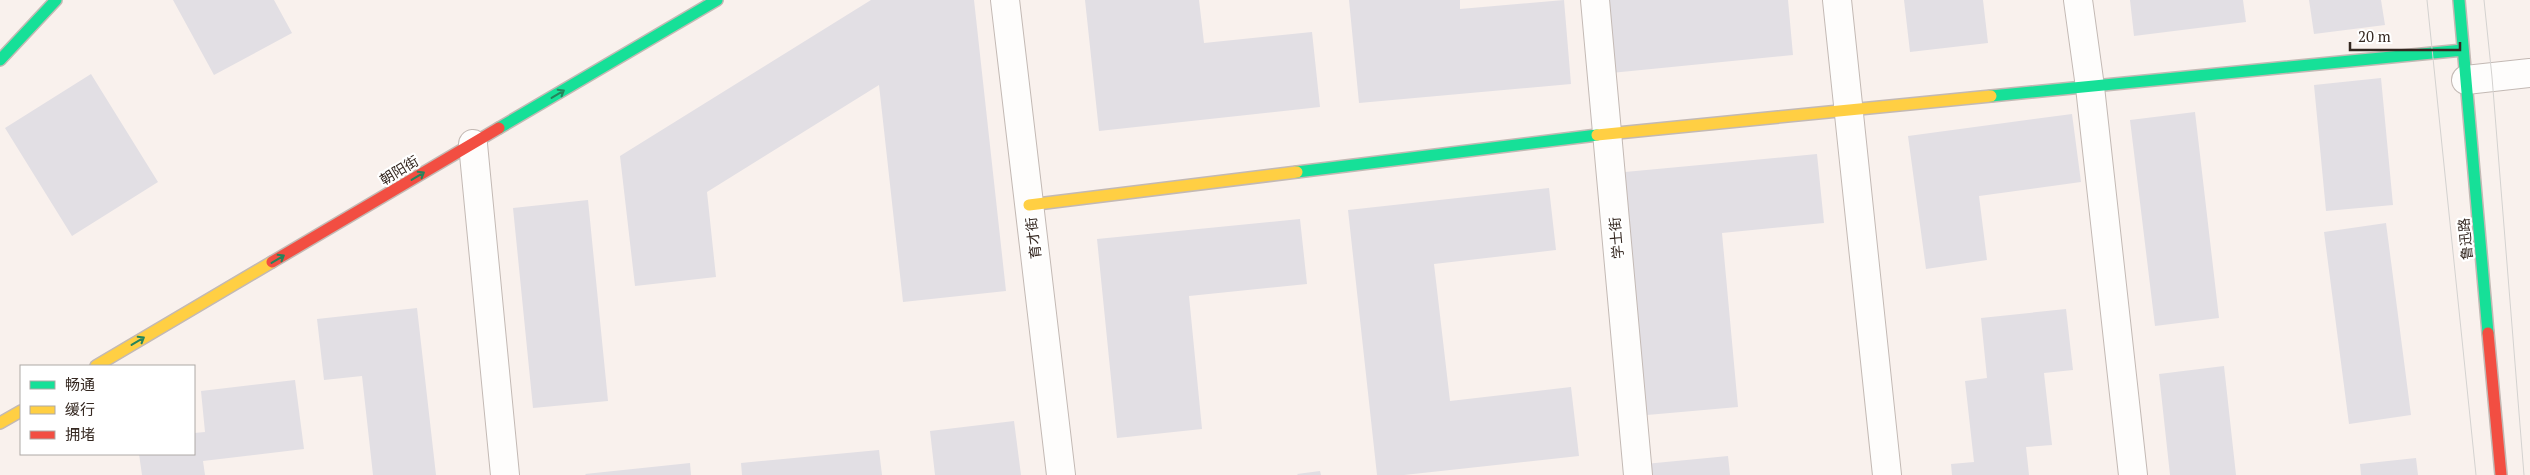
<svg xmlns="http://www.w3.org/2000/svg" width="2530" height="475" font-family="'PT Serif','Noto Sans SC',serif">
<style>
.building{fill:#e2dfe4}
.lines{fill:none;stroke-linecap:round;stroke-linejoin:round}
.street-casing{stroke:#c3b9b4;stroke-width:30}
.fast-casing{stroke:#c3b9b4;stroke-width:14}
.slow-casing{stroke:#c3b9b4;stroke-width:14}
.jam-casing{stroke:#c3b9b4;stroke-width:14}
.street{stroke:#fefdfc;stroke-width:28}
.fast{stroke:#16e098;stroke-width:11}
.slow{stroke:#ffcf43;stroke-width:11}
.jam{stroke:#f24e42;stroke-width:11}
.tram{stroke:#d4d2d0;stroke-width:1}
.oneway{stroke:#26845c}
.labels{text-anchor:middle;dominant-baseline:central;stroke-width:4.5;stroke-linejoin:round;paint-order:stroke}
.street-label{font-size:14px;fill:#352821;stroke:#fff}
</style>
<rect width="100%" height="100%" fill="#f9f1ed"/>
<path class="building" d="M173,0H274L292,33L214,75Z
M871,0H974L1006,291L903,302L879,85L707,192L716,277L635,286L620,156Z
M1085,0H1199L1204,43L1312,32L1320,107L1099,131Z
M1349,0H1460V9L1564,0L1571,84L1359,103Z
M1604,0H1788L1793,55L1611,73Z
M1904,0H1983L1988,43L1910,52Z
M2130,0H2243L2246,22L2134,36Z
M2309,0H2381L2385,25L2314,34Z
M91,74L158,182L72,236L5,128Z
M2381,78L2393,205L2326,211L2314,85Z
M2195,112L2219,318L2155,326L2130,120Z
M2072,114L2081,182L1979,196L1987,260L1926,269L1908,136Z
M1817,154L1824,223L1722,233L1738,407L1647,415L1625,172Z
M1549,188L1556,250L1434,264L1450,401L1571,387L1579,456L1404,475H1377L1348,210Z
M588,200L608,401L533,408L513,208Z
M1300,219L1307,284L1189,296L1202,429L1117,438L1097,239Z
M2386,223L2411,415L2349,424L2324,232Z
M417,308L436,475H373L362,376L324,380L317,319Z
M2066,309L2073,370L2044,373L2052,445L2026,447L2029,475H1952L1951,464L1974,462L1965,381L1987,378L1981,318Z
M2224,366L2236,475H2170L2159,374Z
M295,380L304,449L203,461L205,475H142L139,454H194V433L205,432L201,391Z
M1014,421L1021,475H935L930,431Z
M879,450L882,475H742L741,463Z
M1728,456L1730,475H1646L1645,464Z
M2416,458L2418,475H2361L2360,464Z
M690,463L691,475H586L585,474Z
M1320,471L1321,475H1298L1297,474Z"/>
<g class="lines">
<defs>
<path id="street" d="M1005,0L1061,475
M1595,0L1638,475
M1837,0L1887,475
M2078,0L2090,87L2133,475
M2466,80L2530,73
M473,144L505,475"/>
<path id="fast" d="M2459,0L2488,333
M0,60L56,0
M1991,96L2463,50
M499,128L717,0
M1297,172L1597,135"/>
<path id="slow" d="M1597,135L1991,96
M1029,205L1297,172
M96,366L272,262
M0,423L21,411"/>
<path id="jam" d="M272,262L499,128
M2488,333L2501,475"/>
</defs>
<use href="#street" class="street-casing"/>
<use href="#fast" class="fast-casing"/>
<use href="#slow" class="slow-casing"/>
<use href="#jam" class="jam-casing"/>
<use href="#street" class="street"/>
<use href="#fast" class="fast"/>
<use href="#slow" class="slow"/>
<use href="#jam" class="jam"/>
<path class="tram" d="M2427,0L2476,475
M2484,0L2492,77L2524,475"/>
</g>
<defs><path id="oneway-shaft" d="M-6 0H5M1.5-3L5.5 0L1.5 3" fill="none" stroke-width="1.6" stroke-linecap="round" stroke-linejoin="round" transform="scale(1.25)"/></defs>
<g class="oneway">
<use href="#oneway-shaft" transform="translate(558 94) rotate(-31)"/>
<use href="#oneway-shaft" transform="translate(418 176) rotate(-31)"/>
<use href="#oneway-shaft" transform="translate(278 259) rotate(-31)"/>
<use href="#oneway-shaft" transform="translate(138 341) rotate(-31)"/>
</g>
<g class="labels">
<g class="street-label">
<text transform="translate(399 170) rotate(-31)">朝阳街</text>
<text transform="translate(1033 238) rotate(-97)">育才街</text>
<text transform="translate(1616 238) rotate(-95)">学士街</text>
<text transform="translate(2465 239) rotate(-95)">鲁迅路</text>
</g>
</g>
<rect x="20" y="365" width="175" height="90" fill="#ffffff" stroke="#aea9a6"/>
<rect x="30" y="381" width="25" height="8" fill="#16e098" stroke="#aea9a6"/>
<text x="65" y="390" font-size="15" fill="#352821">畅通</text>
<rect x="30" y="406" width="25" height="8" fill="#ffcf43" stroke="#aea9a6"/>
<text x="65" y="415" font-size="15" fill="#352821">缓行</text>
<rect x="30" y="431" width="25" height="8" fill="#f24e42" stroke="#aea9a6"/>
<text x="65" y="440" font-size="15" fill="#352821">拥堵</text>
<path d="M2350 42v8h110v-8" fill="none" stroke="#352821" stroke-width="2.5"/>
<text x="2358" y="42" font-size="15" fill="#352821" stroke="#ffffff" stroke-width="4" paint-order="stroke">20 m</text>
</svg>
